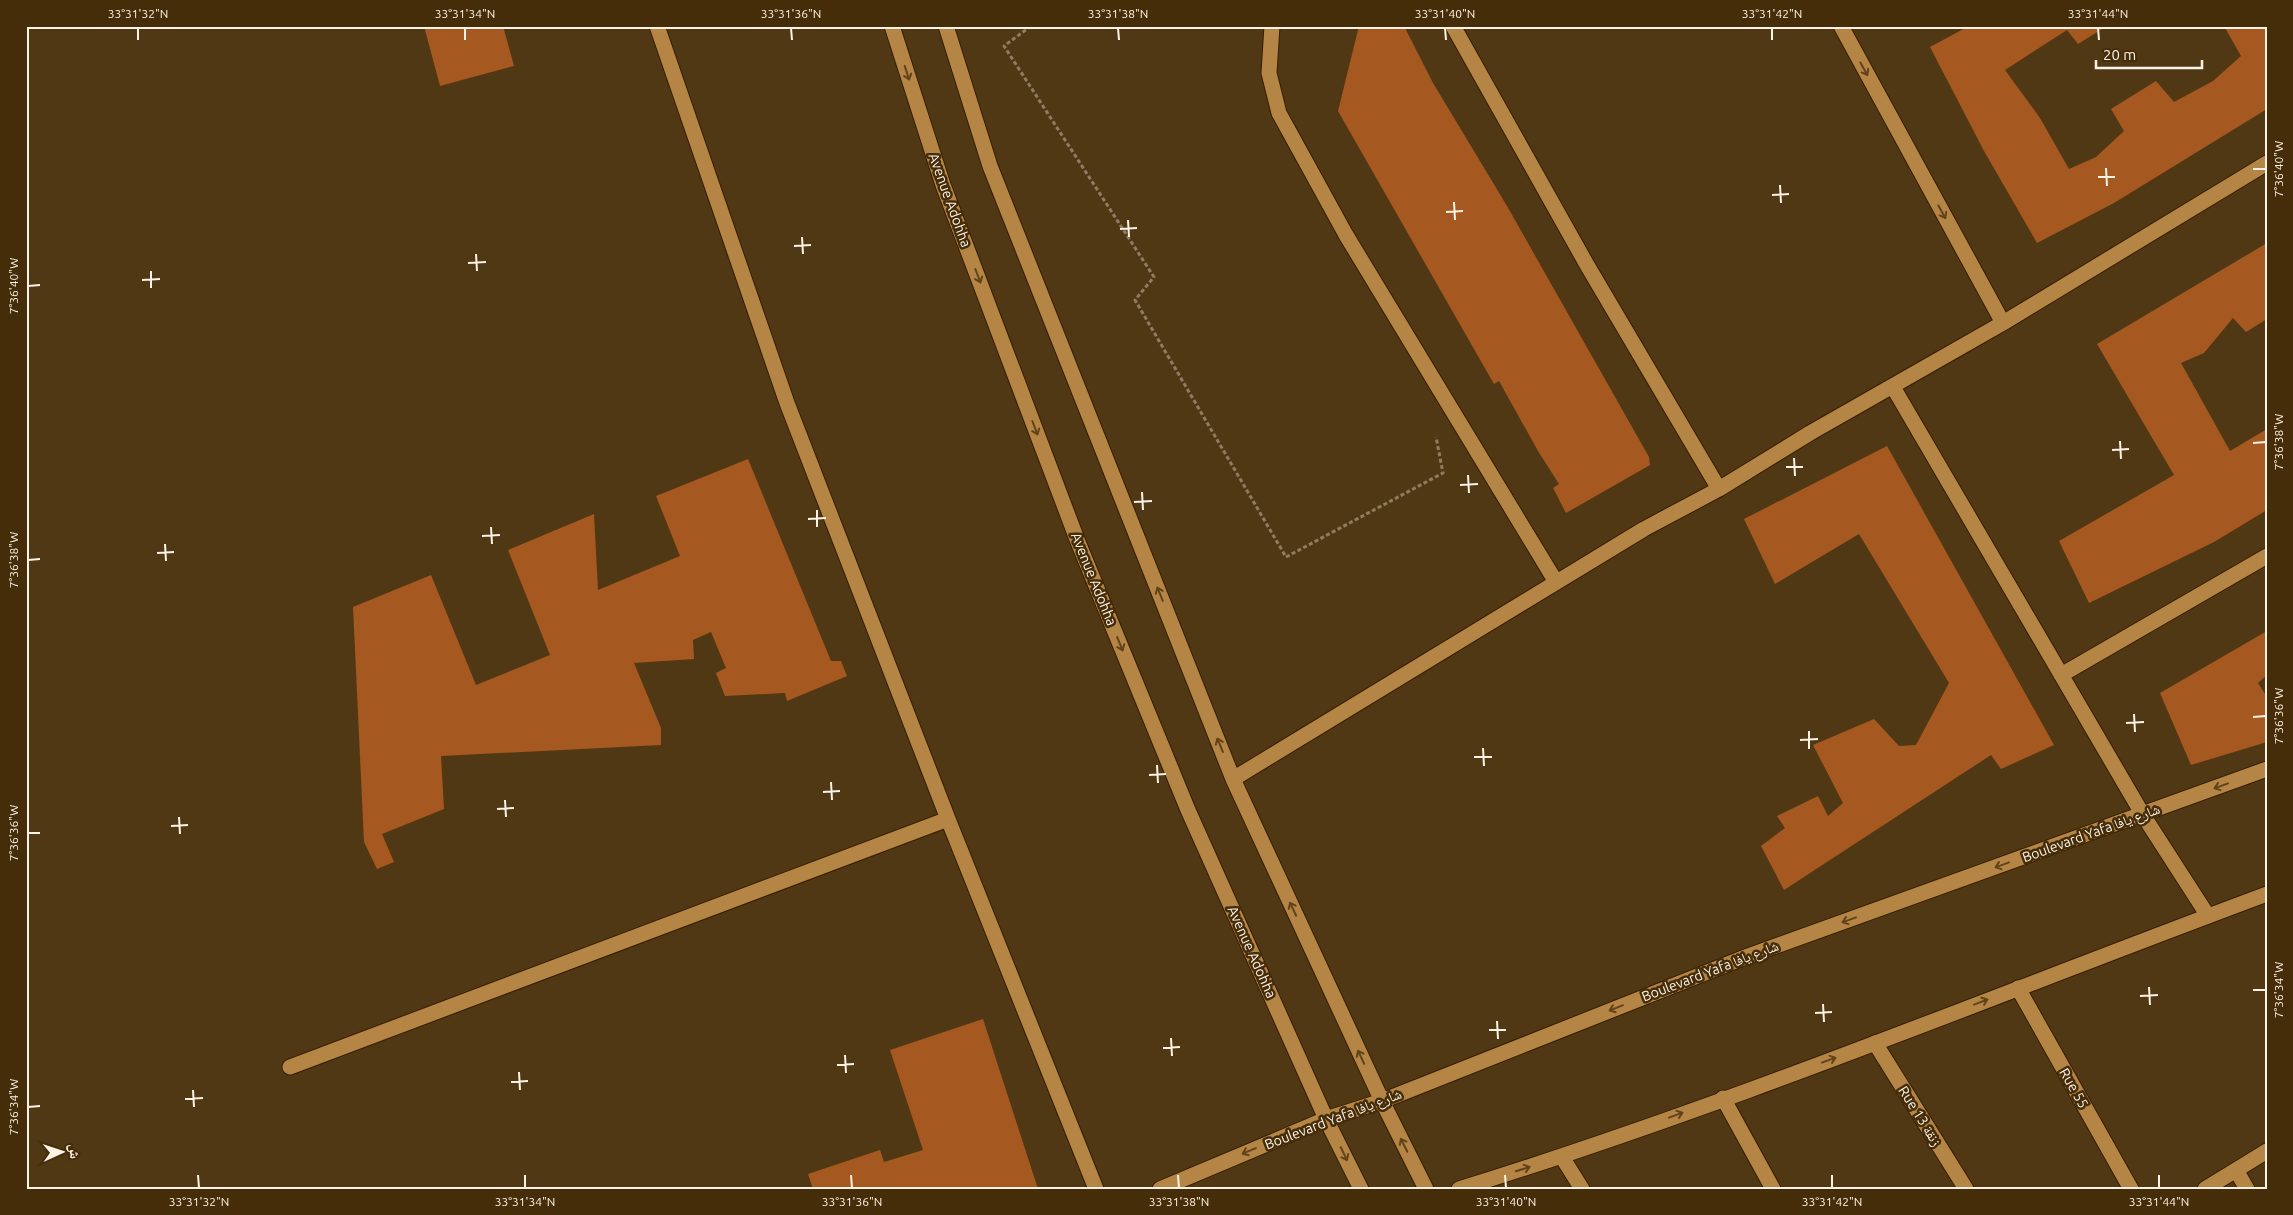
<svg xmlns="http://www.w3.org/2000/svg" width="2293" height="1215" font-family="Ubuntu,'Noto Naskh Arabic',sans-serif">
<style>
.building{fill:#a5581f}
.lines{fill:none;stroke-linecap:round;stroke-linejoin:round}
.street-casing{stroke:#361e00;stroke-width:17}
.secondary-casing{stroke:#361e00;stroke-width:17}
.path{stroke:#8f7c61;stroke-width:3;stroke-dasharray:4 2.5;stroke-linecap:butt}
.street{stroke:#b58545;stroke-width:15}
.secondary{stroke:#b58545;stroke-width:15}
.oneway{stroke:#624319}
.ticks{fill:none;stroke:#fcf2e5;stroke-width:2}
.labels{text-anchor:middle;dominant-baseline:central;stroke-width:5;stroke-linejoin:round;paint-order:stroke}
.street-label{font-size:14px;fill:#fcf2e5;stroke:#462d0a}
.neatline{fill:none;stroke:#fcf2e5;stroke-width:2}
.ticks-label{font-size:12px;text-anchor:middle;fill:#fcf2e5}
</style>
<rect width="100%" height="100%" fill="#513815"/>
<path class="building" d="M424,26H503L514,66L440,86Z
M1359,26H1404L1433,83L1507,206L1649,457L1650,465L1566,513L1553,488L1559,484L1538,451L1499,381L1494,384L1338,111Z
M1969,26H2107L2078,44L2067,30L2005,70L2040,118L2069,169L2096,157L2124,131L2111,109L2156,81L2174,102L2213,81L2241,56L2224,26H2267V109L2114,203L2037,243L1984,151L1930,47Z
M2267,243V319L2246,332L2233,318L2204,353L2181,363L2230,451L2267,429V510L2214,542L2089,603L2059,541L2174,475L2097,344Z
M1887,446L2054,745L2001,769L1991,755L1784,890L1761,846L1785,828L1777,816L1818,796L1828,816L1843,803L1813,745L1874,719L1899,746L1916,745L1949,683L1859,534L1775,584L1744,519Z
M748,459L831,661H841L847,676L787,701L785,693L725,696L716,673L726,668L711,632L693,640L694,659L634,663L661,728V745L441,756L444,809L382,834L394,862L377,869L364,842L353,607L431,575L476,685L550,655L508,550L594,514L598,590L680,556L656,496Z
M2267,631V675L2258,683L2267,697V742L2191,765L2160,693Z
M983,1019L1038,1189H813L808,1174L880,1150L884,1162L923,1150L890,1050Z"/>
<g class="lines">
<defs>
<path id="street" d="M657,26L787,403L948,819L1096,1189
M892,26L943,185L1078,542L1188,810L1326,1119L1361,1189
M946,26L990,166L1233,779L1382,1101L1426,1189
M1272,26L1269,73L1279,113L1346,235L1556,582
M1453,26L1587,265L1719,489
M1841,26L2003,323
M1893,387L2143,815L2208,916
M2061,675L2267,556
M1233,779L1644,529L1719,489L1810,433L2003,323L2267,163
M2018,988L2131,1189
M1875,1043L1966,1189
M290,1067L948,819
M1723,1098L1773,1189
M1562,1157L1582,1189
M2236,1170L2247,1189
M2205,1189L2267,1151"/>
<path id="secondary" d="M1160,1189L1326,1119L1382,1101L1748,956L2267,769
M1459,1189C1733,1104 1998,994 2267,894"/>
</defs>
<use href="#street" class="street-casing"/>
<use href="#secondary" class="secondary-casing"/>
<path class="path" d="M1031,26L1004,46L1154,277L1135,300L1286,557L1443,473L1436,437"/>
<use href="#street" class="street"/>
<use href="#secondary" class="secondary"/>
</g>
<defs><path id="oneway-shaft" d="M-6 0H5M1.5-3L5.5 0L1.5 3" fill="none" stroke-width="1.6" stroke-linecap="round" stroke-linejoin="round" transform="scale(1.25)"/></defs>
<g class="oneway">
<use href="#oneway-shaft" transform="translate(1864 69) rotate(61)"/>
<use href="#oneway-shaft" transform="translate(907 73) rotate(72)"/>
<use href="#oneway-shaft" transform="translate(1942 212) rotate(61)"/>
<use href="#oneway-shaft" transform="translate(978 276) rotate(69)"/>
<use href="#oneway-shaft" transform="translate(1035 428) rotate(69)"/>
<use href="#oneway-shaft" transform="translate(1160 594) rotate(-112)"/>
<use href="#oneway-shaft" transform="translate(1120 644) rotate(68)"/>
<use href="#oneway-shaft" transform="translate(1220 745) rotate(-112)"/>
<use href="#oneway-shaft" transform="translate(2221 786) rotate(160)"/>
<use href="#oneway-shaft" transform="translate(2002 865) rotate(160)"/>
<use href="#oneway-shaft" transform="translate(1293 909) rotate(-115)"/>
<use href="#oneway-shaft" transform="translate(1849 920) rotate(160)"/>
<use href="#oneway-shaft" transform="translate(1981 1002) rotate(-21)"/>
<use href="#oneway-shaft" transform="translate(1616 1008) rotate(158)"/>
<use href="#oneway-shaft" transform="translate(1361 1057) rotate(-115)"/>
<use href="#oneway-shaft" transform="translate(1829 1060) rotate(-20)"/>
<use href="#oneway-shaft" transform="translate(1676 1115) rotate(-20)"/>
<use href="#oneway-shaft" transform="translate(1404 1145) rotate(-117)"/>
<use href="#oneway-shaft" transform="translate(1249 1151) rotate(157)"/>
<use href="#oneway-shaft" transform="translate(1344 1154) rotate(64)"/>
<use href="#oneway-shaft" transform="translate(1523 1169) rotate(-17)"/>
</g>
<path class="ticks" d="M138,28V40M465,28V40M791,28L792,40M1118,28L1119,40M1445,28L1446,40M1772,28V40M2098,28L2099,40M2106,168L2107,186M2253,169H2266M2098,177H2115M1780,185L1781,203M1772,195L1789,194M1454,202L1455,220M1446,212L1463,211M1128,220L1129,237M1120,229L1137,228M802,237L803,254M794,246L811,245M476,254L477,271M468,263L486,262M151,271V288M142,280L160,279M28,286L40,285M2120,441L2121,459M2253,443L2266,442M2112,450L2129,449M1794,458L1795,476M1786,467H1803M1468,475L1469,493M1460,485L1478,484M1142,492L1143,510M1134,502L1152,501M817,510V527M808,519L826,518M491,527L492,544M482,536L500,535M165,544L166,561M157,553L174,552M28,560L40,559M2134,714L2135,732M2253,717L2266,716M2126,723L2144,722M1809,731V749M1800,740L1818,739M1483,748L1484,766M1474,757H1492M1157,765L1158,783M1149,775L1166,774M831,782L832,800M823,792L840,791M505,800L506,817M497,809L514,808M179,817L180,834M171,826L188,825M28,833H40M2149,987L2150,1005M2253,990H2266M2140,996L2158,995M1823,1004L1824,1022M1815,1013L1832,1012M1497,1021L1498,1039M1489,1030H1506M1171,1038L1172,1056M1163,1048L1180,1047M845,1055L846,1073M837,1065L854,1064M519,1072L520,1090M511,1082L528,1081M193,1090L194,1107M185,1099L203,1098M28,1107L40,1106M198,1175L199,1188M525,1175V1188M851,1175L852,1188M1178,1175L1179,1188M1505,1175L1506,1188M1832,1175V1188M2159,1175V1188"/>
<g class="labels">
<g class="street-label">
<text transform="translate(950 200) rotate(70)">Avenue Adohha</text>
<text transform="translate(1094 579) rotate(68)">Avenue Adohha</text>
<text transform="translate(2091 833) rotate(-20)">Boulevard Yafa شارع يافا</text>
<text transform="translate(1252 952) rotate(66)">Avenue Adohha</text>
<text transform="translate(1710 971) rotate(-21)">Boulevard Yafa شارع يافا</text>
<text transform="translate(2074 1088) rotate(60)">Rue 55</text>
<text transform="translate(1920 1116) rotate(58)">Rue 13 زنقة</text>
<text transform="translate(1333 1119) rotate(-21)">Boulevard Yafa شارع يافا</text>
</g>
</g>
<rect width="2293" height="1215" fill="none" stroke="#462d0a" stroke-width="55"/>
<g transform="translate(62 1152) rotate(87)" stroke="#462d0a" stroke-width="4" paint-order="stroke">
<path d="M0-4L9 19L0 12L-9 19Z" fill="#fcf2e5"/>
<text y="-8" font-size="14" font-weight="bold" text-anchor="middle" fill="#fcf2e5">ش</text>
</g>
<path d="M2096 60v8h106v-8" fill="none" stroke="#fcf2e5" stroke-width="2.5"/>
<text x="2103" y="60" font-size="15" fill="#fcf2e5" stroke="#462d0a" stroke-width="4" paint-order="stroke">20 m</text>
<rect x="28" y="28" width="2238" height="1160" class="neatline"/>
<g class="ticks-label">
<text x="138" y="18">33°31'32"N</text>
<text x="465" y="18">33°31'34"N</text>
<text x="791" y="18">33°31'36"N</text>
<text x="1118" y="18">33°31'38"N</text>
<text x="1445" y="18">33°31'40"N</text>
<text x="1772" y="18">33°31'42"N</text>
<text x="2098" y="18">33°31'44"N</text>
<text transform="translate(2279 169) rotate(-90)" y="4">7°36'40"W</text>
<text transform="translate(14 286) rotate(-90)" y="4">7°36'40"W</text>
<text transform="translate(2279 442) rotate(-90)" y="4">7°36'38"W</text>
<text transform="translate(14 560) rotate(-90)" y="4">7°36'38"W</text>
<text transform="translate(2279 716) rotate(-90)" y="4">7°36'36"W</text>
<text transform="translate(14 833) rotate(-90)" y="4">7°36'36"W</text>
<text transform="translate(2279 990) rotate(-90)" y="4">7°36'34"W</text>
<text transform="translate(14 1107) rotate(-90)" y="4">7°36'34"W</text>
<text x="199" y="1206">33°31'32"N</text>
<text x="525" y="1206">33°31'34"N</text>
<text x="852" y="1206">33°31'36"N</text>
<text x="1179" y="1206">33°31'38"N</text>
<text x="1506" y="1206">33°31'40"N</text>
<text x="1832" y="1206">33°31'42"N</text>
<text x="2159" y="1206">33°31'44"N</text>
</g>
</svg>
